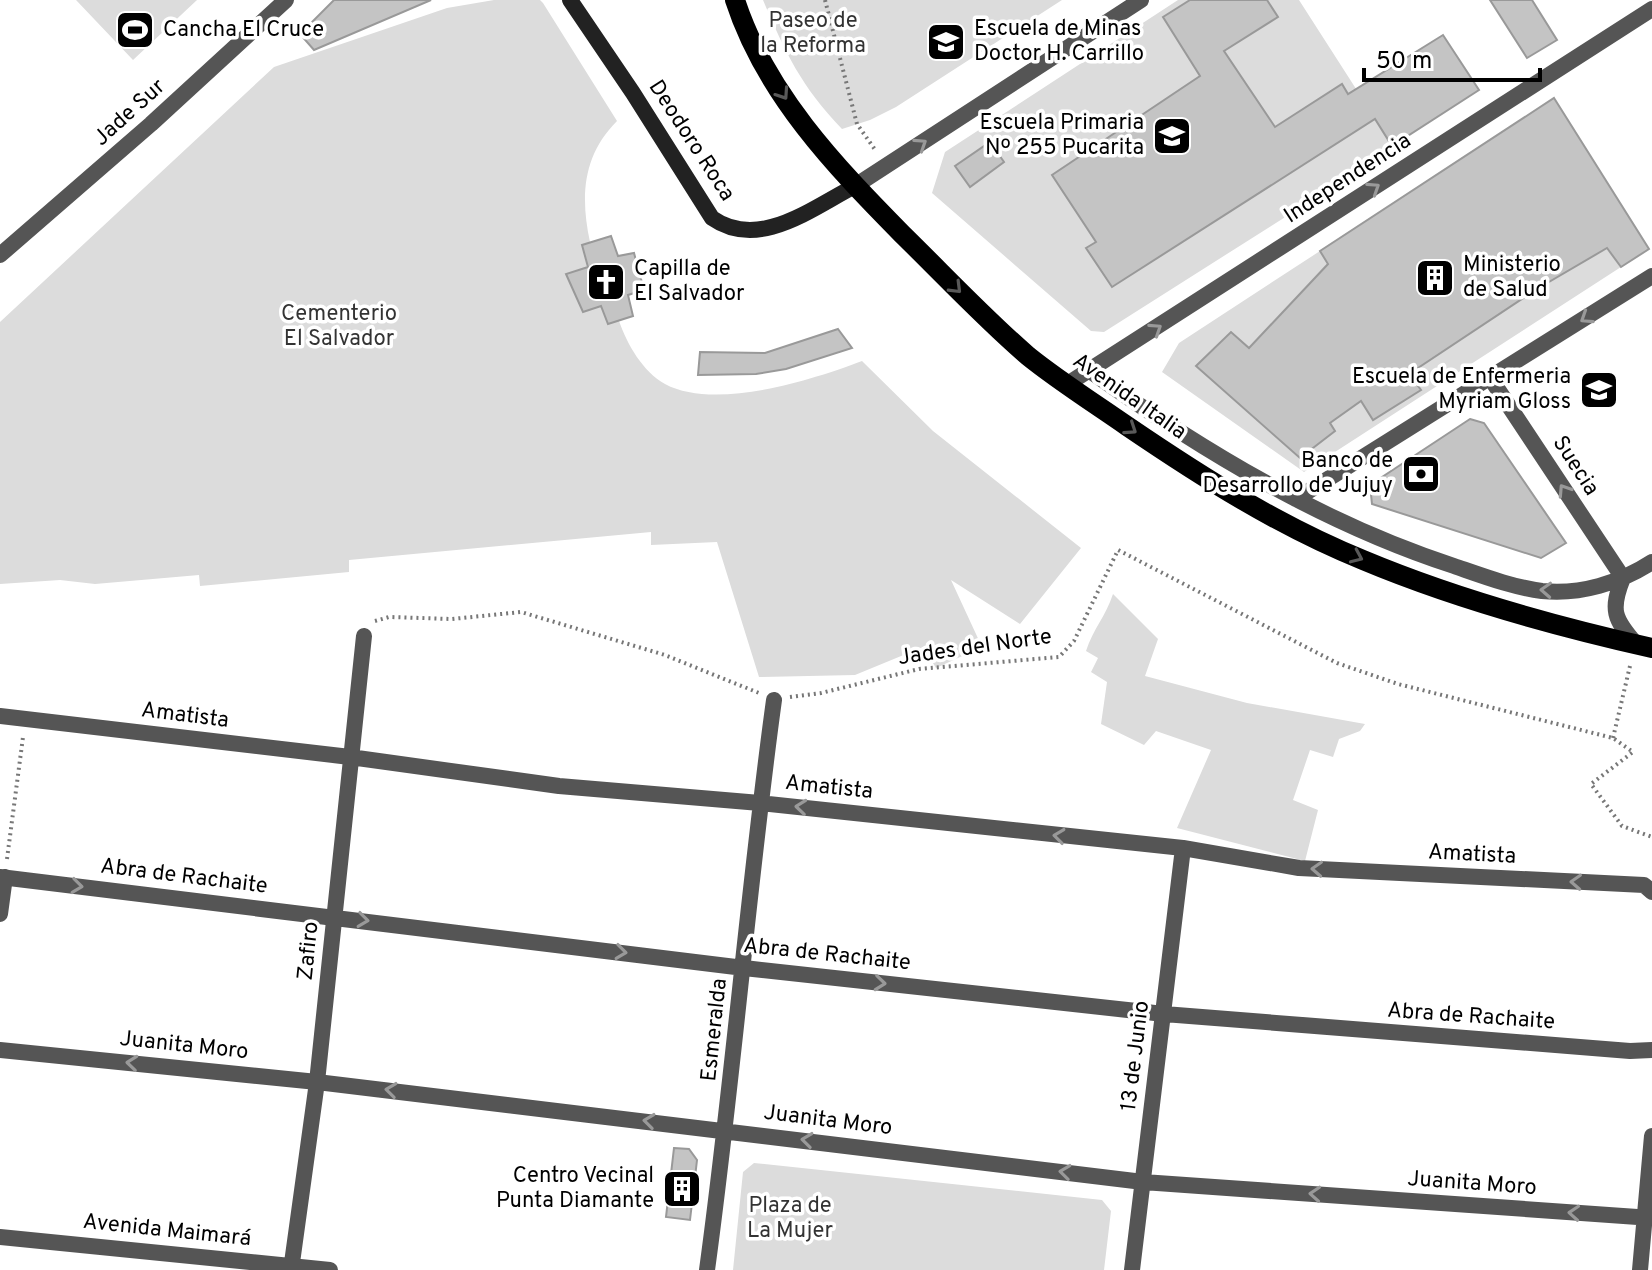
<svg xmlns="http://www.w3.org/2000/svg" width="1652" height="1270" font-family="Overpass,sans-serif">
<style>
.green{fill:#dcdcdc}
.building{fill:#c4c4c4;stroke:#999;stroke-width:2}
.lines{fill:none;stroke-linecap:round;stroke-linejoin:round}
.path{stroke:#777;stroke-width:4;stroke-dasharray:2 4;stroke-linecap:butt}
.street{stroke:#555;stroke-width:16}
.secondary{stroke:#222;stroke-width:16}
.primary{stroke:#000;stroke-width:20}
.oneway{stroke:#595959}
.oneway2{stroke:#999}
.labels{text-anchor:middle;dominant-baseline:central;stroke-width:7;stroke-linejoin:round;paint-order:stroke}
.park-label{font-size:22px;fill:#333;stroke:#fff}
.poi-label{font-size:22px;fill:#000;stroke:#fff;text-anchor:start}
.street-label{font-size:22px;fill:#000;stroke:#fff}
</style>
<rect width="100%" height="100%" fill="#fff"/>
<path class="green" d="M76,0H197L133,60Z
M494,0H540L543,3L617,121C583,155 580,196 590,242L582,245L588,267L566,274L583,311L601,306L608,323L619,321C627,344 643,372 665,384C715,411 812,380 862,361L933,431L1081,548L1020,624L951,580L982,647L936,668L923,647L855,675L759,677L717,542L651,545V532L349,560V572L200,586L199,575L95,584L60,580L0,584V322L274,67L447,8Z
M763,0H1062L896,107L870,120L842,129C801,86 786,54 763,0Z
M1178,0H1299L1394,148L1104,332L1091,331L932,193L945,152Z
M1607,248L1621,267L1304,472L1162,372L1179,343L1320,251L1328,264L1249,348L1231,332L1196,366L1301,458L1334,431L1330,423L1361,401L1373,420L1420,389L1409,374L1537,289Z
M1113,594L1158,639L1145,676L1247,703L1365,724L1360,731L1339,739L1333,757L1310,750L1293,800L1318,810L1305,861L1177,828L1211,750L1156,731L1144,745L1101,724L1107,682L1091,672L1098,658L1086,651C1093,629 1106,616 1113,594Z
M754,1163L1102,1200L1111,1211L1104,1270H733L743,1172Z"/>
<path class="building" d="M334,0H431L314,50L300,34Z
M1190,0H1267L1278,17L1224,51L1275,127L1342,84L1348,94L1443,35L1479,90L1392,146L1375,119L1112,287L1086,248L1096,242L1052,175L1200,76L1163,17Z
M1490,0H1532L1557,40L1527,58Z
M1554,98L1649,249L1621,267L1607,248L1537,289L1409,374L1421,390L1373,420L1361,401L1330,423L1335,431L1300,458L1196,366L1231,332L1249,348L1328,264L1320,251Z
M990,142L1004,162L970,187L955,166Z
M611,236L618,256L634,253L644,290L628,295L633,316L608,324L601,306L583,312L566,274L588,267L582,245Z
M838,329L852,348L786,369L756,374L698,375L700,352L765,353Z
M1470,419L1484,423L1566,543L1541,558L1372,504L1370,485Z
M674,1148L689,1149L697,1160L690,1220L666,1217Z"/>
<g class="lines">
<path class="path" d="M825,0L857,124L876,151
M375,621L389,617L452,619L521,612L665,655L759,693
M790,697L821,693L919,669L1059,657L1074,641L1118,550L1337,663L1398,684L1613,738L1633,752L1591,784L1622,826L1652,837
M1613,738L1630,666
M7,859L23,737"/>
<path class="street" d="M855,186L1141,0
M0,255L151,124L286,0
M1090,371C1203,451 1322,523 1454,566C1483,576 1512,587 1542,591C1580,595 1620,583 1652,562
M1491,379L1623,578
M1066,385L1652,9
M1296,499L1652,276
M1623,578C1610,610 1614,619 1636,644
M0,716L350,757L559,786L760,803L1183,848L1299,868L1644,885L1652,892
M0,877L744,968L1164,1014L1630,1051L1652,1050
M0,914L5,877
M0,1050L317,1082L1143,1182L1652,1218
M0,1237L330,1270
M291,1270L317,1082L364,636
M707,1270C733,1080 748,889 774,700
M1132,1270L1183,848
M1640,1270L1652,1136"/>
<path class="secondary" d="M570,0L633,93L712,218C759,251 812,208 855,186"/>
<path class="primary" d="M735,0C765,93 835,166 902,234C944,275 984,318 1028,356C1059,381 1094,403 1127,426C1202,477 1279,526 1363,560C1456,599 1554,626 1652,648"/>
</g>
<defs><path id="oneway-chevron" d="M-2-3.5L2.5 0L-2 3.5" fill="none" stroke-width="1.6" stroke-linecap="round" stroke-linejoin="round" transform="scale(2)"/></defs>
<g class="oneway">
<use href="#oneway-chevron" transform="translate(783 94) rotate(56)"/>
<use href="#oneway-chevron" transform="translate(956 288) rotate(45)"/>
<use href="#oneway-chevron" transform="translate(1131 429) rotate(34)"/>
<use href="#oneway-chevron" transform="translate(1357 557) rotate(24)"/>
</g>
<g class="oneway2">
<use href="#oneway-chevron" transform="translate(921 144) rotate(-33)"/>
<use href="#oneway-chevron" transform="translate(1374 188) rotate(-33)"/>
<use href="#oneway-chevron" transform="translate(1586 318) rotate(147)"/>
<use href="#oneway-chevron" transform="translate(1156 329) rotate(-33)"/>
<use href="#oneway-chevron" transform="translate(1564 490) rotate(-123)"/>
<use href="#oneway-chevron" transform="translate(1546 590) rotate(-177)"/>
<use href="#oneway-chevron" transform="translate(801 807) rotate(-174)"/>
<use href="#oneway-chevron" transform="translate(1059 836) rotate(-173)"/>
<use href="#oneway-chevron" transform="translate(1317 869) rotate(-177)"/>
<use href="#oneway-chevron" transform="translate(1576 882) rotate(-177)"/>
<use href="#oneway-chevron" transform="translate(77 886) rotate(7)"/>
<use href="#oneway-chevron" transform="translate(363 920) rotate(7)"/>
<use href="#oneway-chevron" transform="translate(621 952) rotate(7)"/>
<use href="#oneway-chevron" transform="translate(880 983) rotate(6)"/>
<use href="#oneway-chevron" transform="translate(132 1063) rotate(-174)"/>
<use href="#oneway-chevron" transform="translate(391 1090) rotate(-173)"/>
<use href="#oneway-chevron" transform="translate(649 1121) rotate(-173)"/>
<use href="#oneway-chevron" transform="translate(807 1140) rotate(-173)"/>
<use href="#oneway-chevron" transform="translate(1065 1172) rotate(-173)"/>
<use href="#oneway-chevron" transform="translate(1315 1194) rotate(-176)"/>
<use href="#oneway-chevron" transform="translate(1574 1213) rotate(-176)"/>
</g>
<defs>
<symbol id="stadium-square" viewBox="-11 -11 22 22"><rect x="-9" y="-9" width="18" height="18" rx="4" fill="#000" stroke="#fff"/><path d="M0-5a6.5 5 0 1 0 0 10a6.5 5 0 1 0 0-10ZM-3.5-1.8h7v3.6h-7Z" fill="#fff"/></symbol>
<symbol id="school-square" viewBox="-11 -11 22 22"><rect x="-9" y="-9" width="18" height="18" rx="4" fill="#000" stroke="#fff"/><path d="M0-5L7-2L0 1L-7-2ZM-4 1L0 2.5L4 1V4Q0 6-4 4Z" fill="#fff"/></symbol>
<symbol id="building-square" viewBox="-11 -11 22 22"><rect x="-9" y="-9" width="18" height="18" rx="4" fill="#000" stroke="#fff"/><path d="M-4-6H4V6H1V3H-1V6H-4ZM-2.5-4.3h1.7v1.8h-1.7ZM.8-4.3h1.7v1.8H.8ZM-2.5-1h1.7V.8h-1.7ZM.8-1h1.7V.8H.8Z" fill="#fff"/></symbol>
<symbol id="church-square" viewBox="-11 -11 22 22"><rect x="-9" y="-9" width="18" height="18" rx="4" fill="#000" stroke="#fff"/><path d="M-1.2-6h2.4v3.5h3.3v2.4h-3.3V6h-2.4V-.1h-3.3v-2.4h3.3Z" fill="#fff"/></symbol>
<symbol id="university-square" viewBox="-11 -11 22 22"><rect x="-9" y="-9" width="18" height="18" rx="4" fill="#000" stroke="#fff"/><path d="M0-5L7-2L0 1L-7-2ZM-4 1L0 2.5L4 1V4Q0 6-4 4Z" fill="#fff"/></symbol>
<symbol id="bank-square" viewBox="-11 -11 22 22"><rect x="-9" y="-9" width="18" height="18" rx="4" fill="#000" stroke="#fff"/><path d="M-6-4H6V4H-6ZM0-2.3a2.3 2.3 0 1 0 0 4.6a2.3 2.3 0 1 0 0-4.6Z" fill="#fff"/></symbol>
</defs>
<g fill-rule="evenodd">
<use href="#stadium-square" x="113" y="8" width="44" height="44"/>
<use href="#school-square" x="924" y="20" width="44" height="44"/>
<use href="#school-square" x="1150" y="114" width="44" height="44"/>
<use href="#building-square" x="1413" y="256" width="44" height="44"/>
<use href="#church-square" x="584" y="260" width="44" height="44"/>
<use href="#university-square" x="1577" y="368" width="44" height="44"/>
<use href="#bank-square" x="1399" y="452" width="44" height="44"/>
<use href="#building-square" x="660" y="1167" width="44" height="44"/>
</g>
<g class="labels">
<g class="park-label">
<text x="813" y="21">Paseo de<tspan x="813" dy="25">la Reforma</tspan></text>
<text x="339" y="314">Cementerio<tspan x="339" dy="25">El Salvador</tspan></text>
<text x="790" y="1206">Plaza de<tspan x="790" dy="25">La Mujer</tspan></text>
</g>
<g class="poi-label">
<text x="974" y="29">Escuela de Minas<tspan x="974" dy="25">Doctor H. Carrillo</tspan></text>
<text x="163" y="30">Cancha El Cruce</text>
<text x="1144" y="123" text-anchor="end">Escuela Primaria<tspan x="1144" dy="25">Nº 255 Pucarita</tspan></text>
<text x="1463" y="265">Ministerio<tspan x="1463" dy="25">de Salud</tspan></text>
<text x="634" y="269">Capilla de<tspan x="634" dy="25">El Salvador</tspan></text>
<text x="1571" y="377" text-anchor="end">Escuela de Enfermeria<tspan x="1571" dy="25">Myriam Gloss</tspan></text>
<text x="1393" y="461" text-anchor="end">Banco de<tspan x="1393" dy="25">Desarrollo de Jujuy</tspan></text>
<text x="654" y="1176" text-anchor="end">Centro Vecinal<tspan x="654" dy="25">Punta Diamante</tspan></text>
</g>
<g class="street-label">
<text transform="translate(130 113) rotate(-42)">Jade Sur</text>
<text transform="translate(691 141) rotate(57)">Deodoro Roca</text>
<text transform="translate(1348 179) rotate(-33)">Independencia</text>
<text transform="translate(1129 397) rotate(35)">Avenida Italia</text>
<text transform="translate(1575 466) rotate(57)">Suecia</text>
<text transform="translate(975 648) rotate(-8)">Jades del Norte</text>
<text transform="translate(185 716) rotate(7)">Amatista</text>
<text transform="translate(829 788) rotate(6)">Amatista</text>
<text transform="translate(1472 855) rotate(3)">Amatista</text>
<text transform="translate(184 877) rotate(7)">Abra de Rachaite</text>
<text transform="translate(309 951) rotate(-84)">Zafiro</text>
<text transform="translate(827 955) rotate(6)">Abra de Rachaite</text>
<text transform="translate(1471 1017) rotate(4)">Abra de Rachaite</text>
<text transform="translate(715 1030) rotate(-84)">Esmeralda</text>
<text transform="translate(184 1046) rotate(6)">Juanita Moro</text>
<text transform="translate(1136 1056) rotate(-83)">13 de Junio</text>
<text transform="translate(828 1121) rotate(7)">Juanita Moro</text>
<text transform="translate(1472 1184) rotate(4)">Juanita Moro</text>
<text transform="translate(167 1231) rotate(6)">Avenida Maimará</text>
</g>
</g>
<path d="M1364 68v12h176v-12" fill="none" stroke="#000000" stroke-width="4"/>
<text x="1376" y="68" font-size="24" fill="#000000" stroke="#ffffff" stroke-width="6" paint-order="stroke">50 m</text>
</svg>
